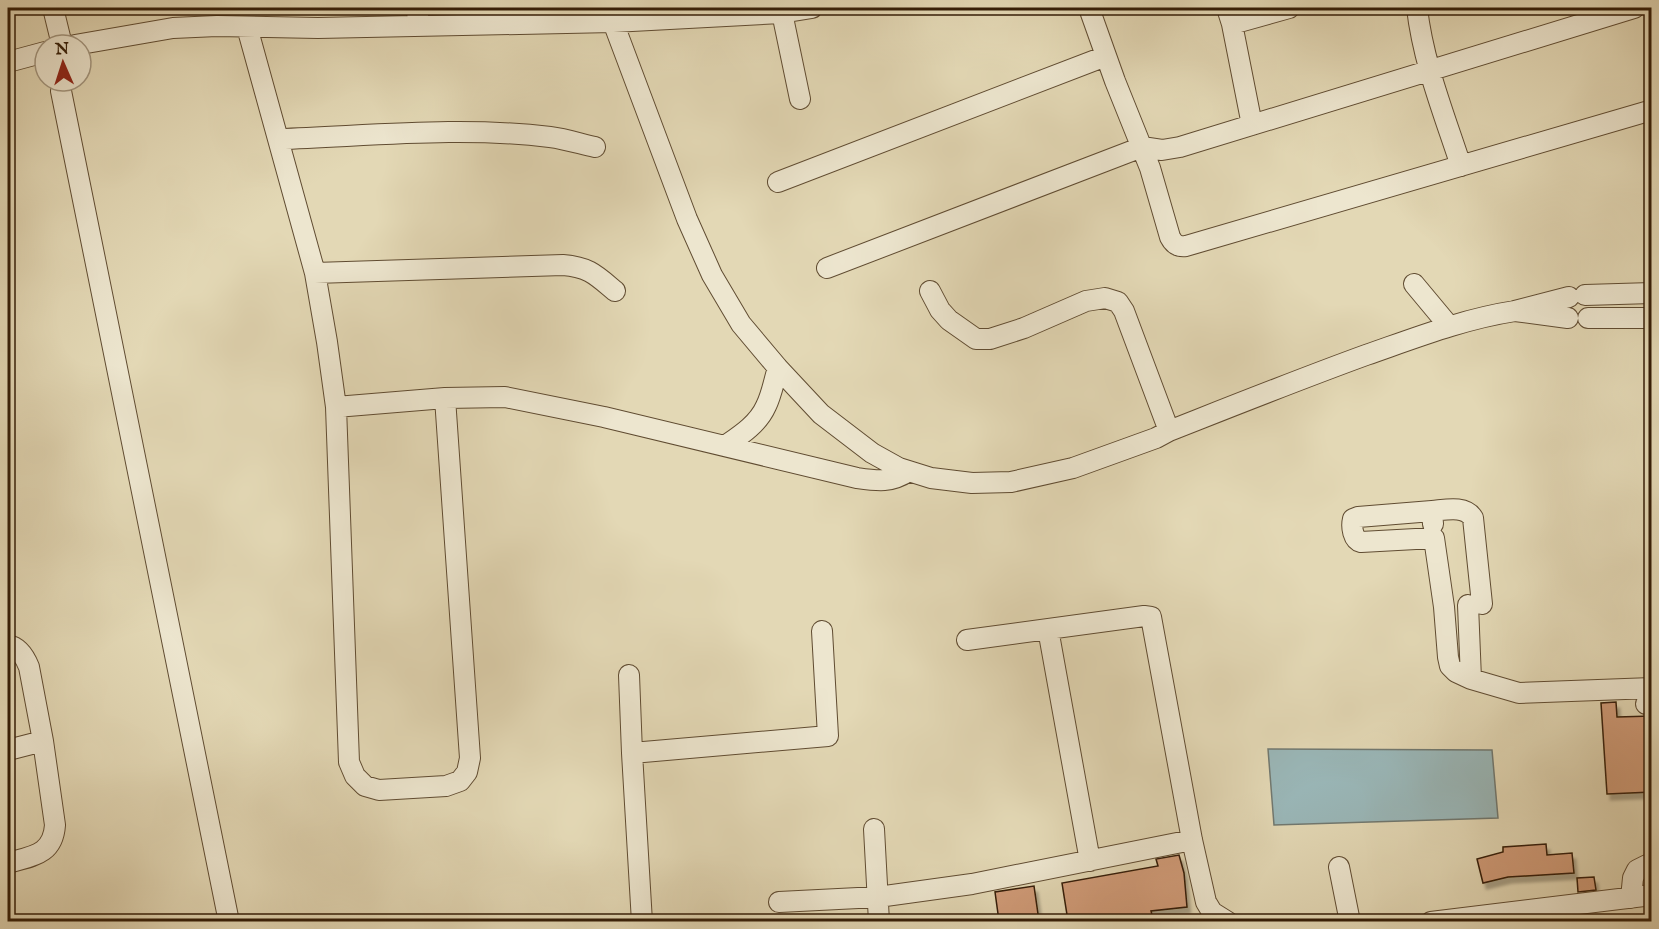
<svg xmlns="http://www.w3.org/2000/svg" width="1659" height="929" font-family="'IM FELL English',serif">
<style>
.water{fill:#9ab7b8;stroke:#717971;stroke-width:1.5}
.building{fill:#d09b78;stroke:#341d07;stroke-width:1.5;filter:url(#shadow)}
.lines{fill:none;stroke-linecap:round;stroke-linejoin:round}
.minor-casing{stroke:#604c32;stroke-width:22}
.minor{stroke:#ede6cf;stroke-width:20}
</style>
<defs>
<filter id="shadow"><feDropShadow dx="3.5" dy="6" stdDeviation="1.5" flood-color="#0004"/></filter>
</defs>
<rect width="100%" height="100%" fill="#e3d8b5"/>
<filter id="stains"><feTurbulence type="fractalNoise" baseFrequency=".00333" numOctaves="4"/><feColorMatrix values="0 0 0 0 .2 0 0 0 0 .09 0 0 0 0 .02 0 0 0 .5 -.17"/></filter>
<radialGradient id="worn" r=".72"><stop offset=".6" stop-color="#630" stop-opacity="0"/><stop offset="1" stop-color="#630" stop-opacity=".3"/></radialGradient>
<path class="water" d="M1268,749L1492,750L1498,818L1274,825Z"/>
<path class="building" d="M1616,702L1617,717L1652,716V792L1607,794L1601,703Z
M1546,844L1547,855L1572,853L1574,873L1508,877L1483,883L1477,859L1503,852V847Z
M1179,855L1184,873L1187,907L1151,911L1153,919L1139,921H1068L1062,883L1158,866L1156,859Z
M1594,877L1596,890L1578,892L1577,878Z
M1034,886L1039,921H999L995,892Z"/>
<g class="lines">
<defs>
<path id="minor" d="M53,8L62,45
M416,8L420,26
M781,8L800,99
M1089,8L1115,81L1150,168L1170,237C1174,245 1178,247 1186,246L1652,110
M1227,8L1232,24L1289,8
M1417,8C1423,62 1444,114 1461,166
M613,22L687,219L712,275L741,324L778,368L821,414L872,453L899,468L931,478L972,483L1011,482L1073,468L1156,438L1169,431C1235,405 1300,379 1366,355C1415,338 1463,319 1515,311
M1232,24L1252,125
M247,27L315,273L327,342L336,407L349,762L355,776L365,786L379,790L446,786L460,781L467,772L470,758L445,398
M75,45L173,28L217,26L318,28L613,22L781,13L812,8
M8,62L45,52
M61,91L229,922
M279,139C369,136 461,126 550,137C566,139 581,144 595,147
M778,182L1106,56
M827,268L1142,147L1162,150L1180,147L1634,8
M315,273L563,265C589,267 596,275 615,291
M1414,284L1449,326
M930,291L940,310L949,320L976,339H990L1024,328L1086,301L1105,298L1118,302L1124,311L1169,431
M1585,295L1652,293
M1568,318L1515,311L1569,297
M1588,318H1652
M336,407L445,398L505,397L604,417L857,478C878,481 891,483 909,471
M725,446C741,435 758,424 766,406C772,394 774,380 778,368
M1432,511L1358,517L1353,519C1351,527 1353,540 1361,542L1434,538L1444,607L1448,657L1450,666L1456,672L1471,679L1519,693L1652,688
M1433,524L1432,511C1445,510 1465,505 1473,518L1482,604
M1468,605L1471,679
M1048,629L1090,861
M967,640L1144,616L1151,617L1192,840L1206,902L1212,912L1228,922
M8,645C19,647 25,657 29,667L43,741L55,825C53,855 32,856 8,863
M629,675L632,753L828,736L822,631
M1646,704H1652
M8,750L43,741
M632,753L642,922
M874,829L879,922
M1339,867L1350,922
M1631,898L1633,878L1637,870L1647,865L1652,866
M779,902L878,897L972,884L1192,840
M1431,922L1652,895"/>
</defs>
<use href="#minor" class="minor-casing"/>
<use href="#minor" class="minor"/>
</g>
<rect width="1659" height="929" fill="none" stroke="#e3d8b5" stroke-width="30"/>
<rect x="9" y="9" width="1641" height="911" fill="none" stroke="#341d07" stroke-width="3"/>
<rect x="15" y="15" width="1629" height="899" fill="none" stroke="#341d07" stroke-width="1.5"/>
<g transform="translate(63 63) rotate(357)"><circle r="28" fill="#ede6cf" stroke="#a3967f" stroke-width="1.5"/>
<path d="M0-4.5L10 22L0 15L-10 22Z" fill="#8f2418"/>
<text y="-9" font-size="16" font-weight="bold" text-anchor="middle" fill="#341d07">N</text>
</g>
<rect width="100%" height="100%" filter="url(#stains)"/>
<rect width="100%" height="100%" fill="url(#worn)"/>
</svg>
